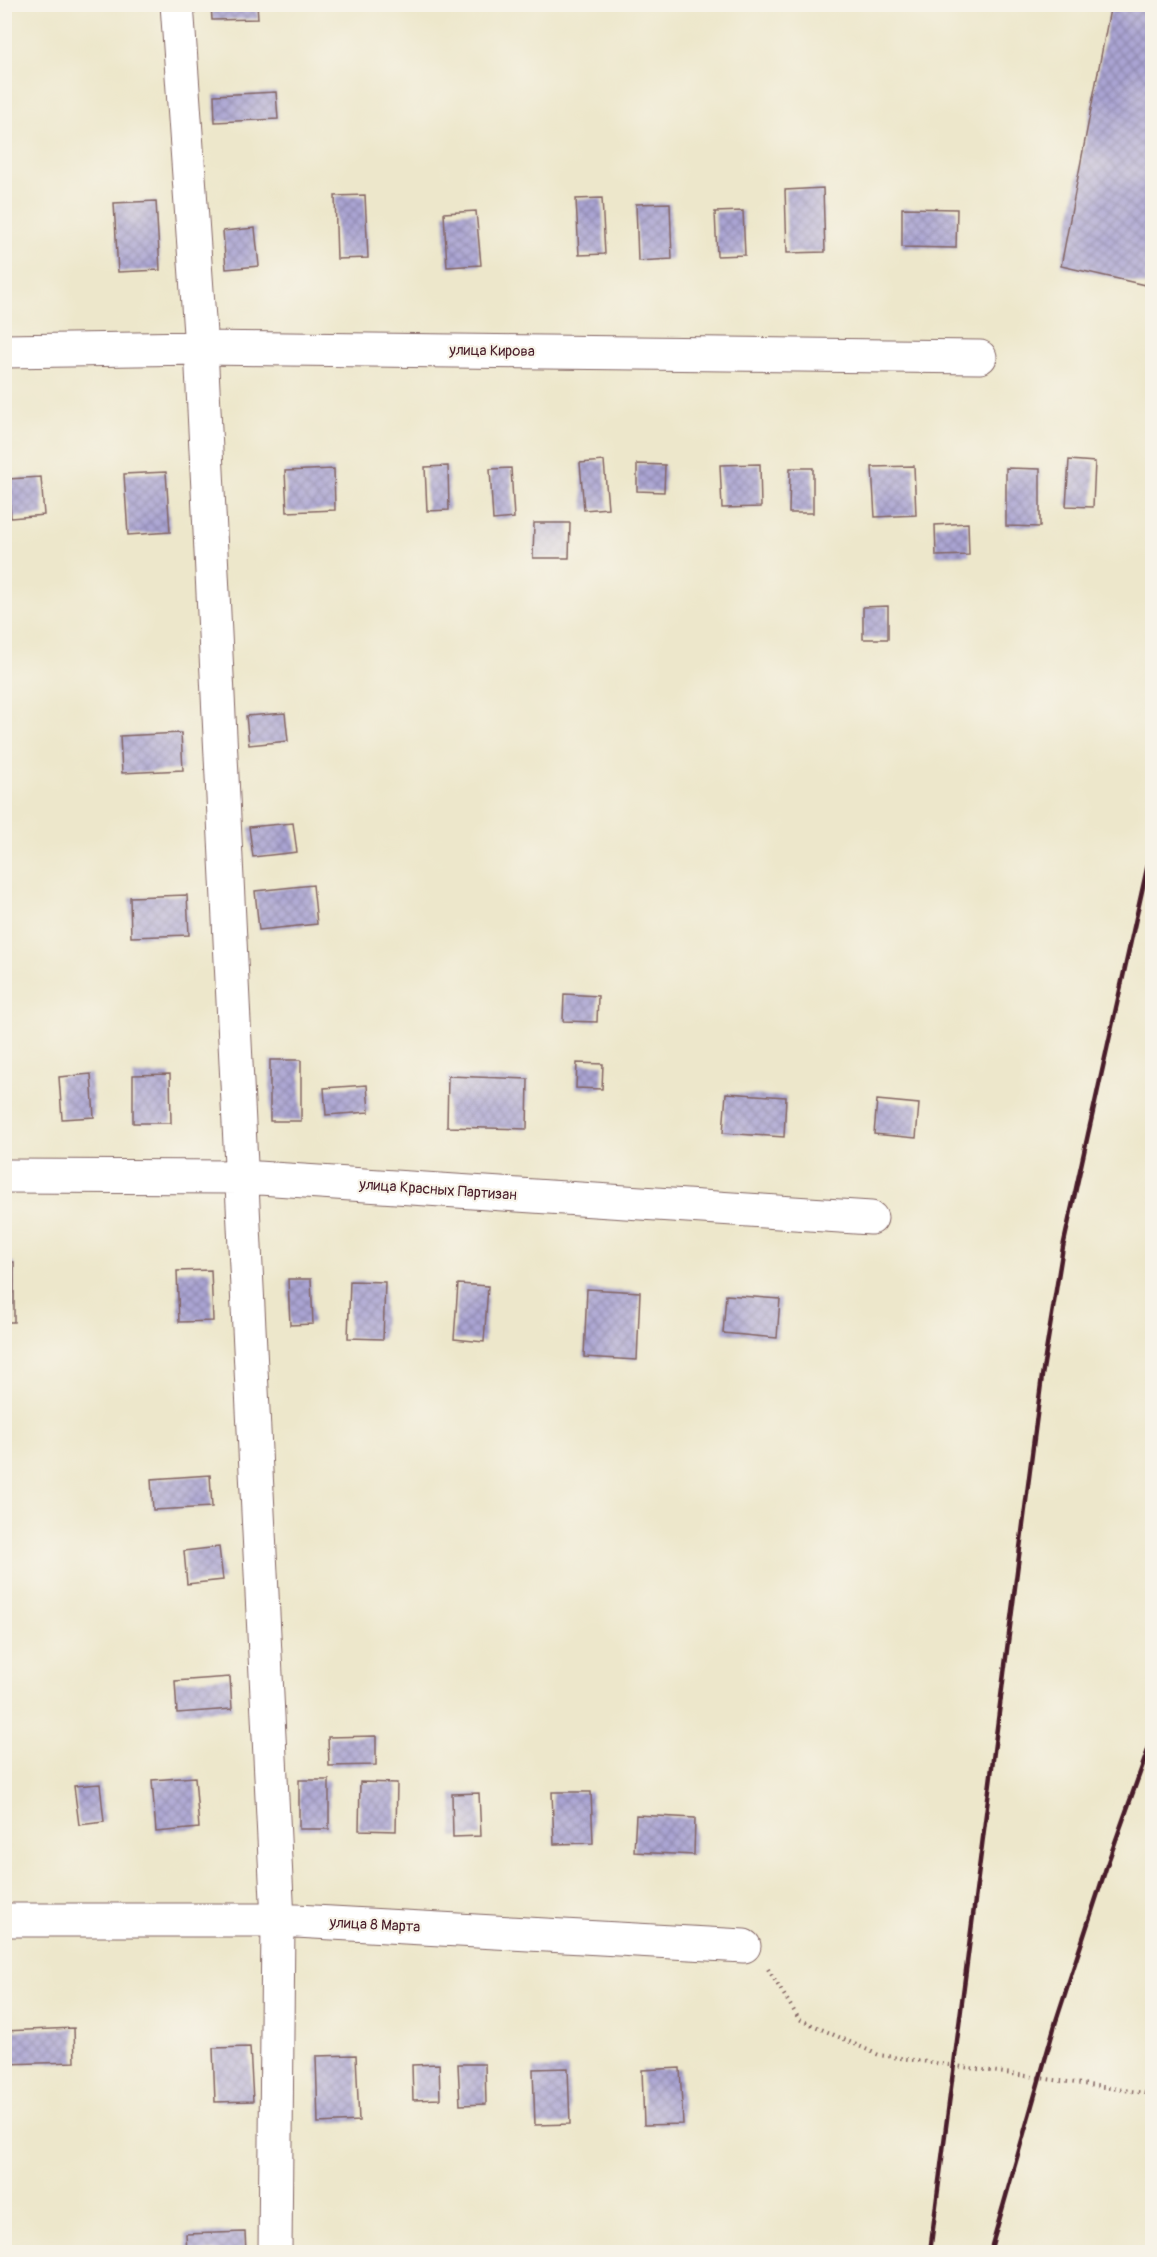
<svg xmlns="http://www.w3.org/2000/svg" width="1157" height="2257" font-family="Pangolin,sans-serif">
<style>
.building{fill:url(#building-cross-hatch)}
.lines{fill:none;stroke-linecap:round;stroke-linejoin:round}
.street-casing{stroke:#836563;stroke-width:35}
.path{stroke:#836563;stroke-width:4;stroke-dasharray:1.5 4.5;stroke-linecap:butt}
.street{stroke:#fff;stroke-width:33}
.rail{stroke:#4a1f2b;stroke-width:4.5}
.labels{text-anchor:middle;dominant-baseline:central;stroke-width:4.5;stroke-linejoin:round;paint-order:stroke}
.street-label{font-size:15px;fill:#4a1f2b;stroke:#f7f3e8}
</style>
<defs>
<pattern id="building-cross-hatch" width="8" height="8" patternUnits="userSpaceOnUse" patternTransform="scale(1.5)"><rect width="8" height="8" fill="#aaa4d3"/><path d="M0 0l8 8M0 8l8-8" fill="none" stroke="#8c85ab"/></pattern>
</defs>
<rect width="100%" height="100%" fill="#f7f3e8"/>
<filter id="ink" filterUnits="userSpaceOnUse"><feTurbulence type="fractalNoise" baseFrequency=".0167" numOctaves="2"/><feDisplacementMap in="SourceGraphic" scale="12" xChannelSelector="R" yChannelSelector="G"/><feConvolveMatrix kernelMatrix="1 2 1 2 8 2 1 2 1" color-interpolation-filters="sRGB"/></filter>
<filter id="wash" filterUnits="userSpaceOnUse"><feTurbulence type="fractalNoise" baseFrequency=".008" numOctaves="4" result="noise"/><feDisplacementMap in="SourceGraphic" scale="24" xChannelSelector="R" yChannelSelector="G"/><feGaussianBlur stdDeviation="1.35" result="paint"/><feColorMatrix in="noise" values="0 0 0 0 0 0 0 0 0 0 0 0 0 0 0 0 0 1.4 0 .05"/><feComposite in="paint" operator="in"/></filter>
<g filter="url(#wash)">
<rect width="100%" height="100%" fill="#ede7cb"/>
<g id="blocks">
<path class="building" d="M211,4H257L258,19L212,20Z
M1111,4H1152V246L1145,285L1061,266Z
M276,92L278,119L215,122L214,95Z
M823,188L825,252L787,253L785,190Z
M365,195L368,258L337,259L335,196Z
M602,198L605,254L579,255L576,199Z
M156,201L160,270L118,272L114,203Z
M670,203L672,259L638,261L636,204Z
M902,208L957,209L956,248L902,247Z
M476,211L481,265L447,267L444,213Z
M743,211L745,255L717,256L715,212Z
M255,228L259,266L226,269L223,231Z
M1069,460L1095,462L1093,507L1066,506Z
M604,461L608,508L584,510L580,463Z
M637,464L665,465L664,492L637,491Z
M760,464L761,507L722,508L720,465Z
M448,466L449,510L427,511L425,467Z
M914,466L916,515L875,517L872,467Z
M511,468L514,518L493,520L490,469Z
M790,468H813V513H789Z
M1006,468L1040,469V527L1006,526Z
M334,469L335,510L287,512L285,471Z
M166,472L170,532L128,535L124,474Z
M41,477L44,515L11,518L8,479Z
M534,523H570L569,558H533Z
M968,523L969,555L936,556L935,525Z
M888,606V639H863V607Z
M285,713L288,741L249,745L246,716Z
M181,733L183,770L122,773L120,736Z
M293,823L297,852L253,857L249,827Z
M313,885L317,924L259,930L255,891Z
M187,895L189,935L131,937L130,897Z
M564,994L598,996L597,1022L563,1021Z
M270,1060H301V1121H270Z
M577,1063L603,1064L602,1089L576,1088Z
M91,1074L94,1117L62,1119L59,1077Z
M170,1074L171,1123H133V1075Z
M448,1076L528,1079L527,1129L447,1127Z
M367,1085L369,1112L326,1115L324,1088Z
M726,1093L786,1097L784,1137L723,1133Z
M877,1100L919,1104L916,1138L874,1134Z
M4,1262H14V1322H4Z
M211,1270L213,1321L179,1322L177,1271Z
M288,1279H311L313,1324L290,1325Z
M350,1281L385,1282L383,1339L348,1338Z
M458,1284L488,1286L484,1342L454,1339Z
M587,1289L640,1292L637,1360L584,1357Z
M726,1295L780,1299L777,1338L723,1333Z
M210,1475L212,1507L153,1510L151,1479Z
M219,1547L223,1580L187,1584L184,1551Z
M230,1677L232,1709L177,1713L175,1681Z
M376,1736V1765L329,1766L328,1737Z
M195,1777L199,1828L156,1832L152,1780Z
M299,1780H329V1829H299Z
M360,1782L397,1783L396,1831L359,1830Z
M100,1784L104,1822L79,1825L74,1786Z
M552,1792H591L593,1843L554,1844Z
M479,1793L481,1836L453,1837L452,1794Z
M636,1815L695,1818L694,1855L634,1852Z
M74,2028L75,2062L4,2064V2031Z
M250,2047L253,2101L215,2102L213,2048Z
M356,2055L359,2121L318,2123L316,2056Z
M439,2064L440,2099L413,2100L412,2065Z
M458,2064H485L486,2104L460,2105Z
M568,2068L570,2124L535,2125L533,2069Z
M680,2068L683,2124L644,2125L642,2070Z
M245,2232L246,2252H187L186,2234Z"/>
</g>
</g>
<g filter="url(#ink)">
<use href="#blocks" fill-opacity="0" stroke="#836563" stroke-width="1.5"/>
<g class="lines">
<defs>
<path id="street" d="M177,4L201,348L278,1920L275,2252
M4,351L201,348L980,357
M4,1176L242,1177L871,1218
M4,1920H278L744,1946"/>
</defs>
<use href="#street" class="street-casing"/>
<path class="path" d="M768,1969L799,2019L879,2055L1152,2094"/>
<use href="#street" class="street"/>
<path class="rail" d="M930,2252L1042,1376L1063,1247L1152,846
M990,2252L1056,2021L1107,1865L1152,1739"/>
</g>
</g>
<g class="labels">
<g class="street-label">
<text transform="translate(492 351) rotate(1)">улица Кирова</text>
<text transform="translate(438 1190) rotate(4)">улица Красных Партизан</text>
<text transform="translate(375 1925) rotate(3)">улица 8 Марта</text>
</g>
</g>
<rect width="1157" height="2257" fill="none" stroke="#f7f3e8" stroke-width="24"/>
</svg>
